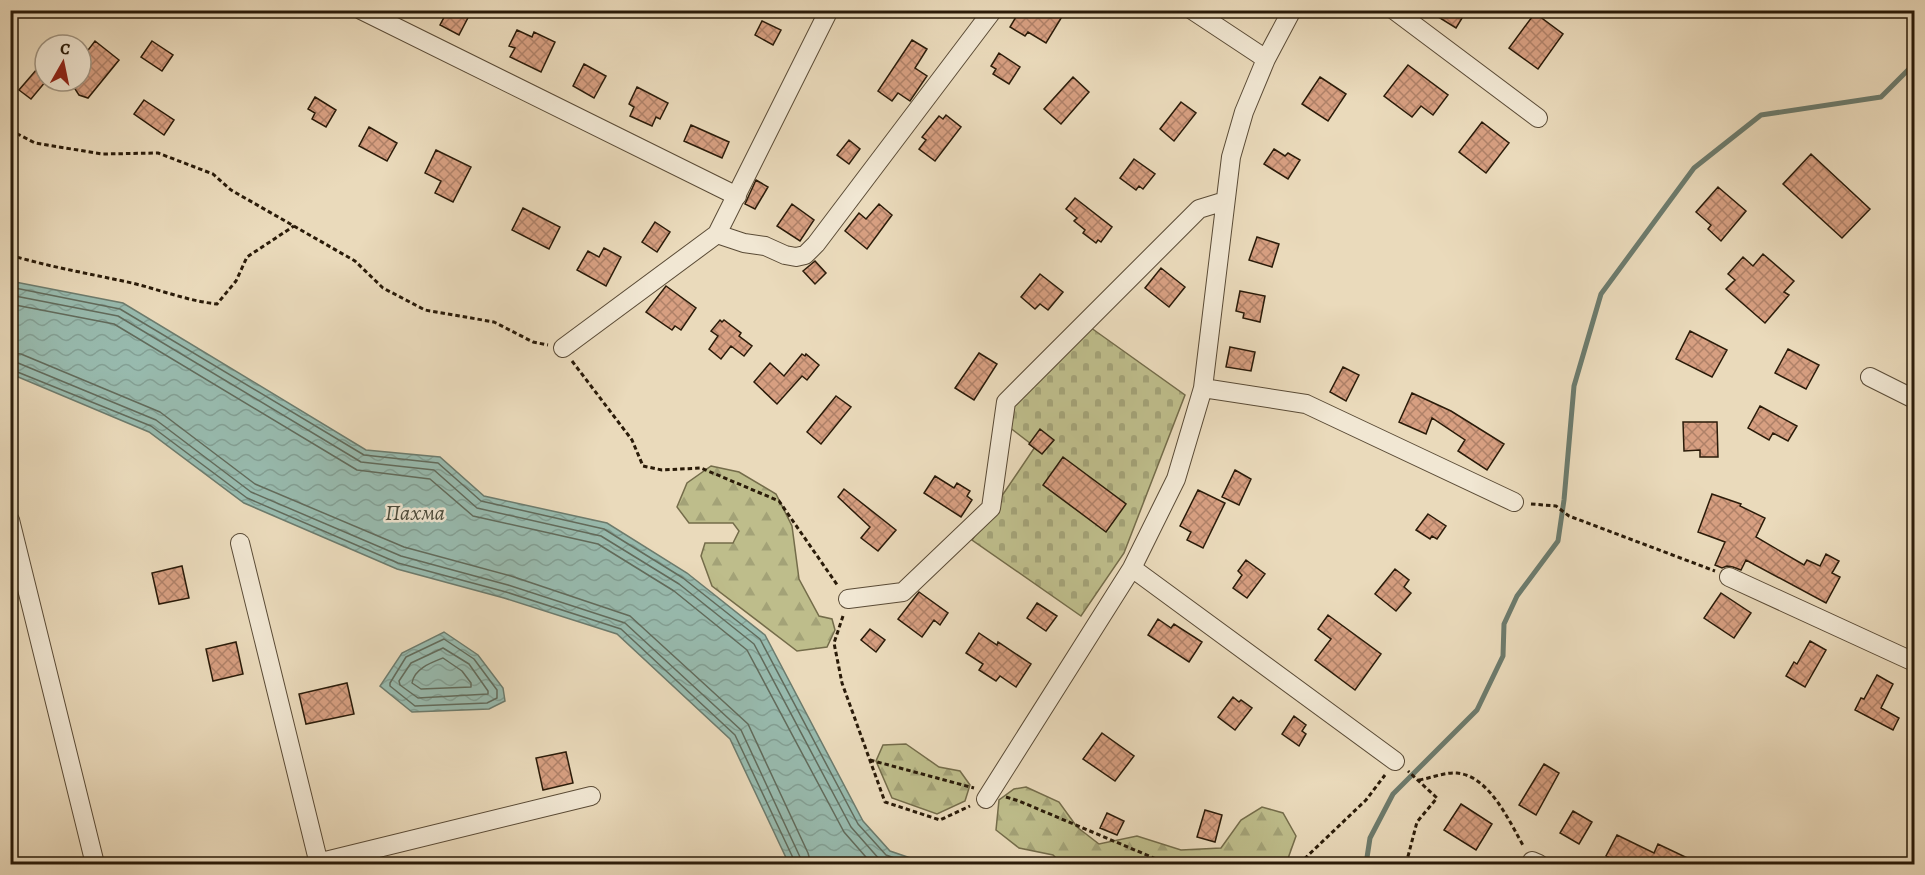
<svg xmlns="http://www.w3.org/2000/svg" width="1925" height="875" font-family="Alegreya,serif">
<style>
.forest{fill:url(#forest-firs);stroke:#746c4a;stroke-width:1.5}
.cemetery{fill:url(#cemetery-stones);stroke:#746c4a;stroke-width:1.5}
.water{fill:url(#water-waves);stroke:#6c7b6d;stroke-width:1.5}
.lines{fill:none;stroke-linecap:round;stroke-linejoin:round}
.shore{stroke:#616b5c;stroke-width:1.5}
.stream{stroke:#6c7b6d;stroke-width:5}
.building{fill:url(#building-cross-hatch);stroke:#2a1b09;stroke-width:1.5}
.street-casing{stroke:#5a4b36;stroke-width:20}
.path{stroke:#2a1b09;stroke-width:3;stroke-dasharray:4.5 3;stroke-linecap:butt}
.street{stroke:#f1e7d3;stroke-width:18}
.labels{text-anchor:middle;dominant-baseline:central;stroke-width:5;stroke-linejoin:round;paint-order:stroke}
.water-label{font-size:22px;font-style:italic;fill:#4b4b3b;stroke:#f1e7d3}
</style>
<defs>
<pattern id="forest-firs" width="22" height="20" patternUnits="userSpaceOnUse" patternTransform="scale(1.5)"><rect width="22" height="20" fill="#bebd8b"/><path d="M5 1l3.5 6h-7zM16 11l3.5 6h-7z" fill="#a3a277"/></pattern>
<pattern id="cemetery-stones" width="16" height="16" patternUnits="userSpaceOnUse" patternTransform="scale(1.5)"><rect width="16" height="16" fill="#bebd8b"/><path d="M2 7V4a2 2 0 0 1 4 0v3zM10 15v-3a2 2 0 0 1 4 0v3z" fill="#a3a277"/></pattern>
<pattern id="water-waves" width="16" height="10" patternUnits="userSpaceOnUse" patternTransform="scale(1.5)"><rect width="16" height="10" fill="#98bbaf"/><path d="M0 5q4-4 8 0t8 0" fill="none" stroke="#83a095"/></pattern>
<pattern id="building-cross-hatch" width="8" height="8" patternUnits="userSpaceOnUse" patternTransform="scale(1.5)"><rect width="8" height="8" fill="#d79f81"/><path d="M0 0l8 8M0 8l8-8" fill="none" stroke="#af8168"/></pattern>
</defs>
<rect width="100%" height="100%" fill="#eadabb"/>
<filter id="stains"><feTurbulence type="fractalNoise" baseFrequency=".00333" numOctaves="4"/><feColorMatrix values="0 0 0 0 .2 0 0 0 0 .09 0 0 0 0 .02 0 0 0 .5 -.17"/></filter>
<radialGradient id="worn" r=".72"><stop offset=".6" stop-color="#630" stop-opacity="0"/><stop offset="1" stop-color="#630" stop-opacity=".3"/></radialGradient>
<path class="forest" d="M711,466L739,472L776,494L792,526L799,579L819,616L832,619L835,630L827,647L797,651L712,586L701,556L705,543H733L739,531L733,523H689L677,507L687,483Z
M906,744L939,767L960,771L970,785L965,801L937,814L892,798L876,761L883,745Z
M1026,787L1059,802L1077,827L1099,844L1137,836L1181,850L1221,848L1241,820L1262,807L1283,813L1296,836L1286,864H1062L1053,855L1019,848L996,830L999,800L1014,789Z"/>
<path class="cemetery" d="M1087,325L1185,395L1124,553L1081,616L972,540L1035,447L1009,427L1016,391Z"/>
<path class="water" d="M10,281L123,303L366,450L440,457L484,496L607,523L687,573L765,635L863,821L890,851L928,864H789L730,739L617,634L504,598L397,569L244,503L149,432L11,374Z
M444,632L478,655L503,688L505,701L489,709L412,712L380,686L402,653Z"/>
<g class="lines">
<path class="shore" d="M10,287L120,309L364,455L438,463L481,501L604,529L683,578L760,639L858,824L886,855L911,864
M10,295L118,316L361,462L434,470L477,508L601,536L679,584L754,644L851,827L880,860L888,864
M10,304L114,324L357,470L430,479L473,516L598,544L674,591L747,650L844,832L872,864
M10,353L21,354L160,412L255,484L404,547L511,576L630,616L748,724L808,853L811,864
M10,362L18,363L156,420L251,492L401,556L508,585L625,623L741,730L800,857L802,864
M10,369L151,426L247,498L398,563L506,592L621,629L735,735L794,860V864
M444,639L474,659L497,690V698L487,703L415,706L390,686V683L406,657Z
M443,648L469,664L488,691V694L418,698L400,685L399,681L411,663Z
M443,658L462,671L471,683V687L421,689L412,683C414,669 430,663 443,658Z"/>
<path class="stream" d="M1366,864L1370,838L1393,794L1477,710L1503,656L1504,624L1517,596L1558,541L1564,500L1574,386L1601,294L1694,168L1761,115L1881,97L1914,64"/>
</g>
<path class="building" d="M448,10H472L459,35L440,25Z
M1020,10H1055L1063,15L1046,43L1028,32L1025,36L1010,27Z
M1427,10H1467L1456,28Z
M1535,13L1563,34L1538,69L1509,48Z
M762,21L781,30L773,45L755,35Z
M517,30L532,37L534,32L555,42L541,72L510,57L515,48L509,46Z
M912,40L927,49L915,68L927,76L910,101L898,93L892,101L878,91Z
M95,41L119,60L88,98L79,95L75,89L78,81H81V69L85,54Z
M152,41L173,55L162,71L141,57Z
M999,53L1020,67L1009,84L993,74L996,69L991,66Z
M584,64L606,76L594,98L573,86Z
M1408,65L1448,95L1433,115L1421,106L1412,117L1384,96Z
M37,69L45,76L46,81L31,99L19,90Z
M1073,77L1089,92L1061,124L1044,109Z
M1320,77L1346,94L1328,121L1302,104Z
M637,87L668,103L660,119L656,117L652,126L630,116L634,107L629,104Z
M315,97L336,110L326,127L312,119L315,113L308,109Z
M144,100L174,120L164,135L134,114Z
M1181,102L1196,113L1174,141L1160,129Z
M946,115L961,127L935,161L919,149L926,140L922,137L939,116L943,119Z
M1482,122L1509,143L1486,173L1459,152Z
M691,125L729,142L722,158L684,141Z
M369,127L397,143L387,161L359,146Z
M849,140L860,149L849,164L837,155Z
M1274,149L1285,156L1288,153L1300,160L1288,179L1264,164Z
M436,150L471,167L453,202L435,193L441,181L425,173Z
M1811,154L1870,209L1842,238L1783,184Z
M1134,159L1155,174L1143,189L1139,186L1136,190L1120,178Z
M756,180L768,187L755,209L745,204Z
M1718,187L1746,211L1721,241L1708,229L1711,225L1696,212Z
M1075,198L1112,227L1101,242L1098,240L1096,243L1083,233L1085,230L1074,221L1077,218L1066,209Z
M792,204L814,220L800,241L777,226Z
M879,204L892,215L867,249L845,231L859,213L866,219Z
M523,208L560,227L549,249L512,230Z
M655,222L670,232L657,252L642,242Z
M1257,237L1279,244L1272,267L1249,260Z
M604,248L621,257L606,286L577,270L588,251L599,257Z
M1763,254L1794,281L1784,292L1789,295L1765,323L1726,289L1735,280L1728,274L1743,257L1753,266Z
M815,261L826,273L815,284L803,271Z
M1161,268L1185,287L1169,307L1145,288Z
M1040,274L1063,292L1048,310L1040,304L1035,309L1021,297Z
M666,286L696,308L681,330L675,326L672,330L646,312Z
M1240,291L1265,296L1260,322L1243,318L1244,313L1236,311Z
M720,320L722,322L724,320L741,333L739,336L752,346L744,356L731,346L721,359L709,349L718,336L711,331Z
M1690,331L1727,350L1712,377L1676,359Z
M1230,347L1255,352L1251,371L1226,367Z
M1788,349L1819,365L1806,389L1775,373Z
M979,353L997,364L974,400L955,388Z
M802,354L805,356L806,354L819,365L807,380L802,376L777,404L754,382L770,363L784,376Z
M1343,367L1359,375L1346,401L1330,392Z
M1412,393L1451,411L1504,444L1487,470L1458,451L1465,440L1432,418L1426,434L1399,422Z
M836,396L851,407L821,444L807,432Z
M1760,406L1797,426L1788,441L1773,433L1769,440L1748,428Z
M1683,422H1717L1718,457H1700V450L1684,451Z
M1040,429L1054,440L1042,454L1029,444Z
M1063,457L1126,504L1106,532L1043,485Z
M1235,470L1251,479L1239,505L1222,497Z
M935,476L954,488L957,483L970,491L967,496L972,500L961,517L924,493Z
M844,489L896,530L878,551L861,538L870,527L838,497Z
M1198,490L1225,503L1203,548L1187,540L1191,532L1180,526Z
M1712,494L1741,504L1740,506L1765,518L1756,537L1804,565L1807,560L1820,566L1826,554L1839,561L1832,573L1840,577L1826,603L1746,560L1741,570L1733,567L1727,566L1722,568L1715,565L1725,542L1698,532Z
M1428,514L1446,526L1437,539L1432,536L1430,539L1416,530Z
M1246,560L1265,574L1247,598L1233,588L1242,575L1238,571Z
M182,566L189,598L159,604L152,573Z
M1395,569L1409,580L1404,587L1411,593L1396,611L1375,594Z
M919,592L948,613L940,625L934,620L922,637L898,619Z
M1721,593L1751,613L1734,638L1704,618Z
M1037,603L1057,616L1046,631L1027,618Z
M1328,615L1381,654L1355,690L1315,660L1331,639L1318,629Z
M1158,619L1171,628L1174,624L1202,642L1189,662L1148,635Z
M870,629L885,640L876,652L861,640Z
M979,633L997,645L998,642L1031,664L1016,687L1000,676L996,681L979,670L983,664L966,653Z
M1810,641L1826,650L1805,687L1786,676L1794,662L1797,664Z
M236,642L243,674L213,681L206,649Z
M1877,675L1893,684L1881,708L1899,718L1893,730L1855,710L1861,698L1864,699Z
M347,683L354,714L306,724L299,694Z
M1233,697L1239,702L1241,700L1252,708L1235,730L1218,717Z
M1294,716L1306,725L1302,731L1306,734L1299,746L1282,734Z
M1102,733L1134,756L1115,781L1083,759Z
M566,752L573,783L543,790L536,758Z
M1544,764L1559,773L1536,815L1519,805Z
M1461,804L1492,824L1476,850L1444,830Z
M1205,810L1222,815L1215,842L1197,837Z
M1573,811L1592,822L1579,844L1560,833Z
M1107,813L1124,821L1117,835L1100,828Z
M1617,835L1654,853L1658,844L1700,864H1623L1606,856Z"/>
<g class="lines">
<defs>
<path id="street" d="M361,10L737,196
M1192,10L1266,59
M1394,10L1538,118
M717,234L744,243L765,246L785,255L796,257L805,255L816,244L993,10
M563,348L717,234L829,10
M1870,377L1914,399
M1203,388L1306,404L1514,502
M10,520L95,864
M240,543L319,864
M1132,568L1395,761
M1729,577L1914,662
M848,599L903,592L991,508L1006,402L1199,209L1225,201
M986,799L1132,568L1176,479L1203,388L1231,157L1244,112L1266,59L1292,10
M1532,861L1539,864
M313,864L591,796"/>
</defs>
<use href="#street" class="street-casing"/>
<path class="path" d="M10,130L35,143L102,154L158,153L213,174L231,190L355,261L383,288L425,310L494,322L533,342L548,345
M10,255C50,267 91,274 132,283C161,290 188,301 217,304L236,281L247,257L294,226
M572,361L632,440L643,466L662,470L701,468L779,501L838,586
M1531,504L1556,506L1569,516L1715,571
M843,616L834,643L842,683L885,802L940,820L970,806
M870,760L974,788
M1419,780C1431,778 1445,772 1457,773C1490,776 1510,823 1524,847
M1006,797L1019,801L1168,864
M1299,864L1366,800L1385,775
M1406,864L1417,822L1437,798L1408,771"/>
<use href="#street" class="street"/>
</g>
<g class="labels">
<g class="water-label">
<text x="415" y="513">Пахма</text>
</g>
</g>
<rect width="1925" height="875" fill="none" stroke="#eadabb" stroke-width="36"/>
<rect x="12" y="12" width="1901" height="851" fill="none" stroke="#2a1b09" stroke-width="3"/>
<rect x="18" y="18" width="1889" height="839" fill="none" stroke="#2a1b09" stroke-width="1.5"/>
<g transform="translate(63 63) rotate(9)"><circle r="28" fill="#f1e7d3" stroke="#a19582" stroke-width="1.5"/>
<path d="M0-4.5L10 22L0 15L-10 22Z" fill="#8f2418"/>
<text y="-9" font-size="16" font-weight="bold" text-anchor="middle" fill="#2a1b09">С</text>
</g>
<rect width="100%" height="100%" filter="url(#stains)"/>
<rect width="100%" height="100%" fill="url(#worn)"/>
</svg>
